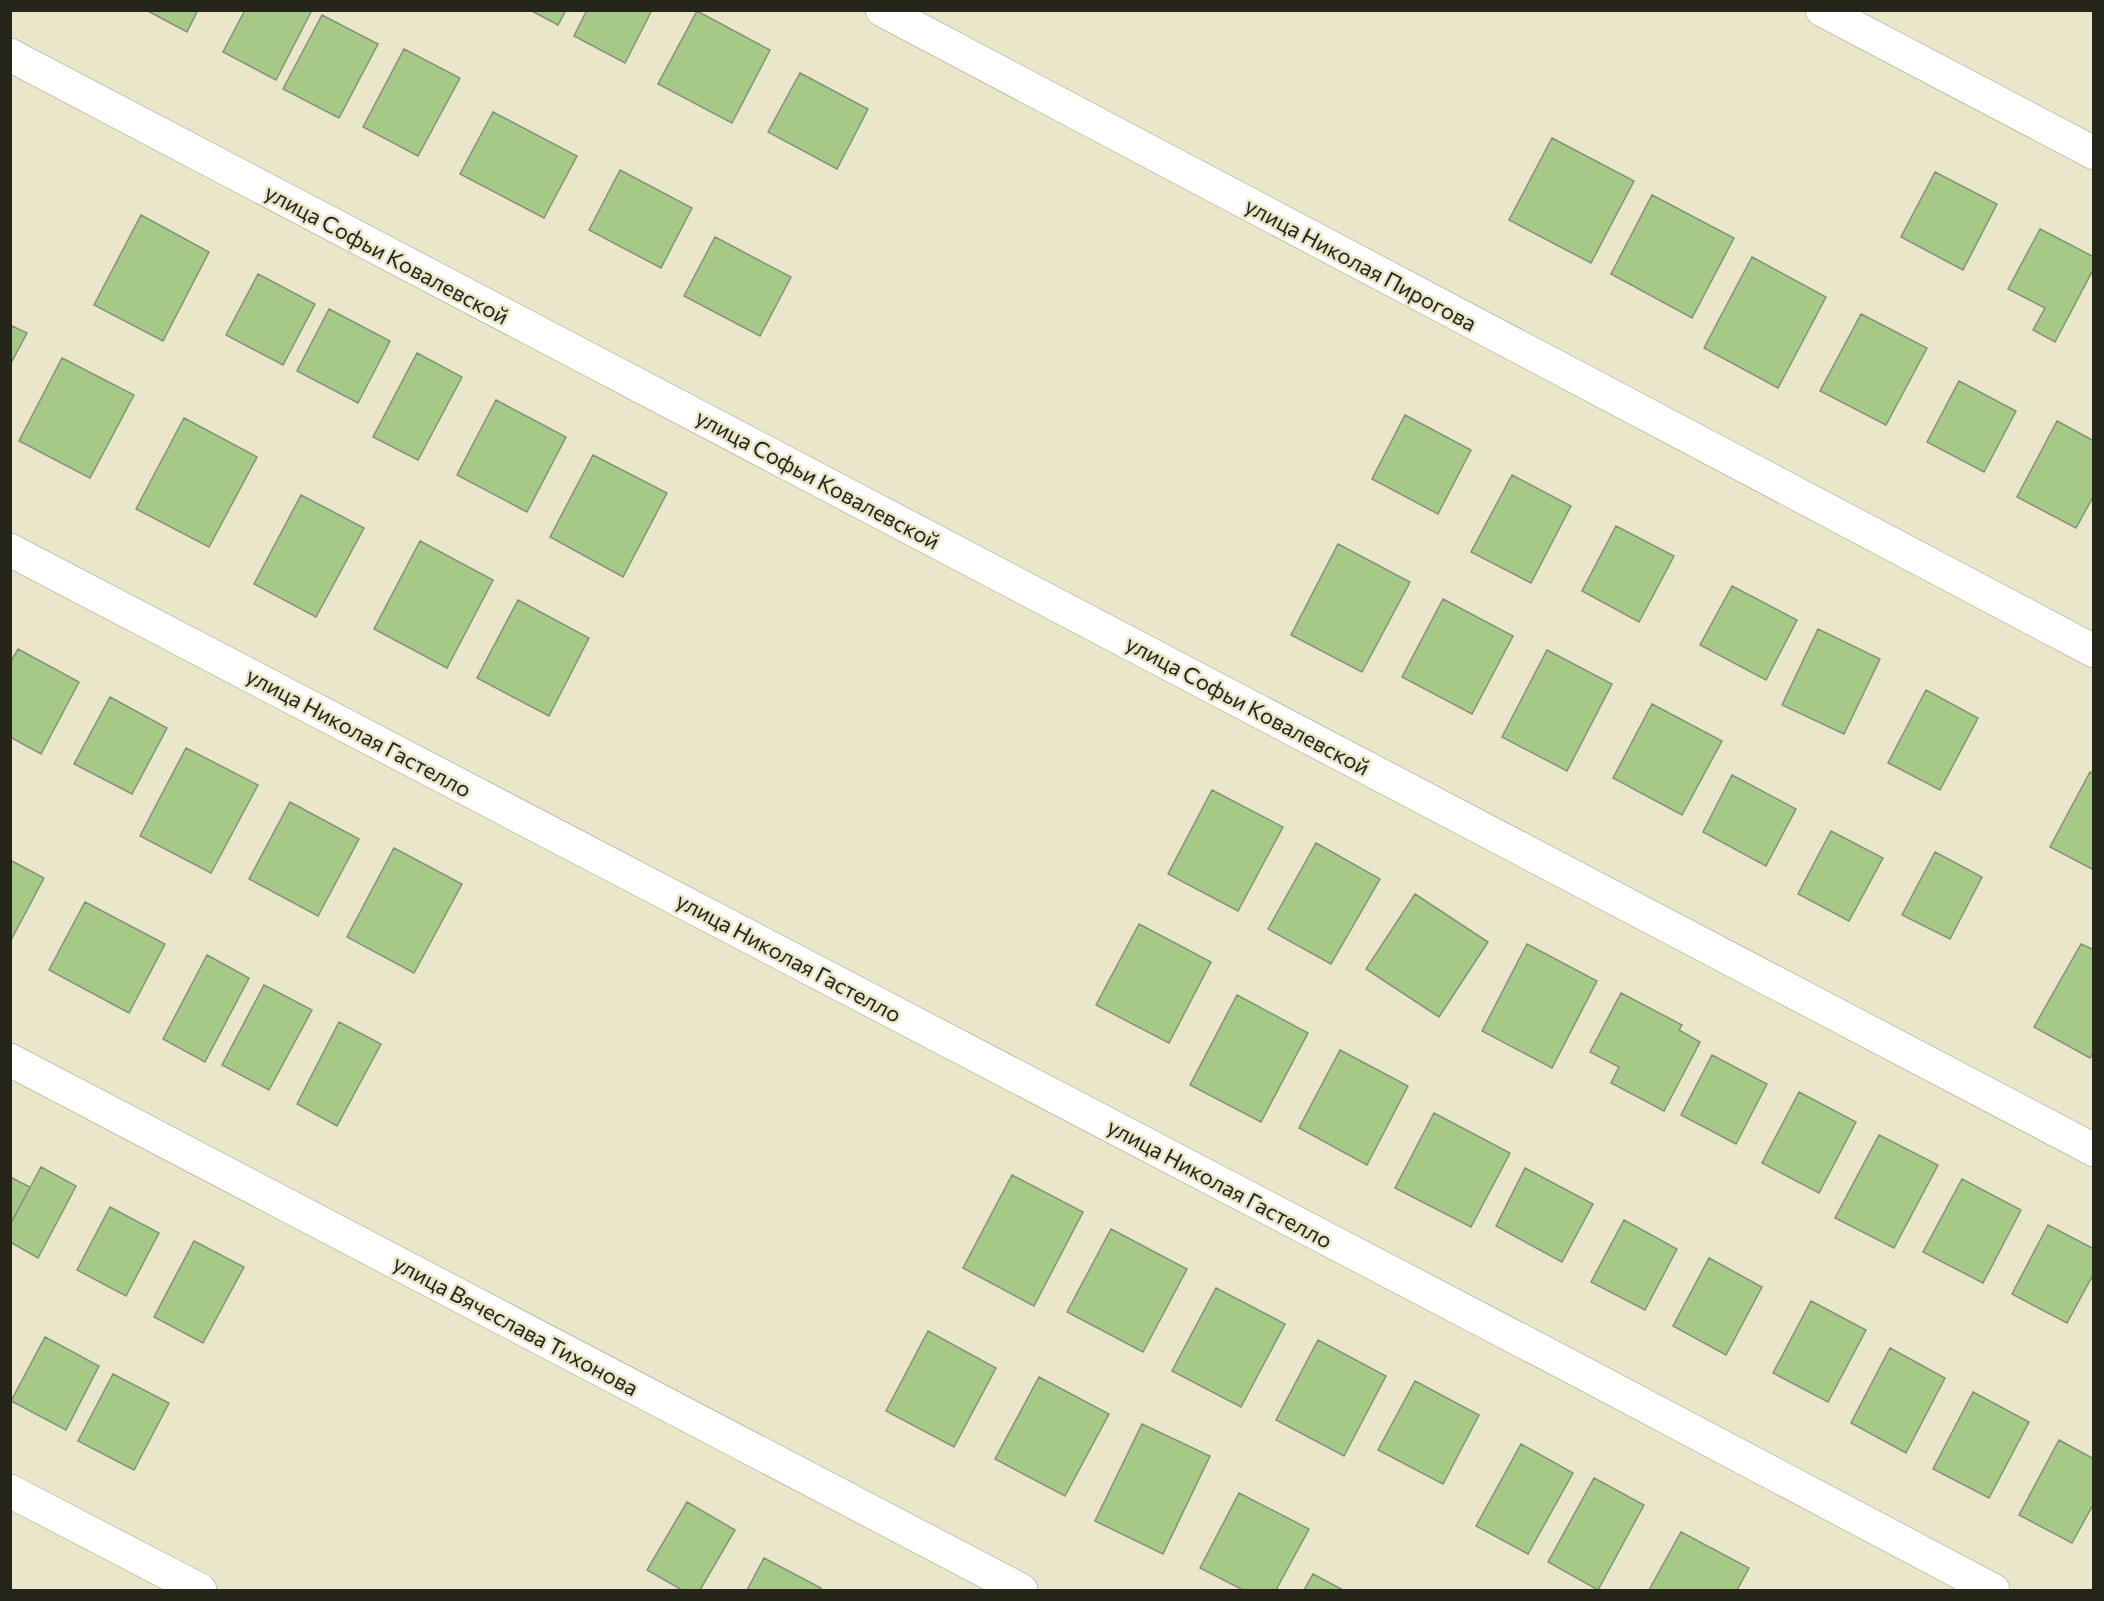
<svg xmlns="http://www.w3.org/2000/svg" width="2104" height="1601" font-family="Commissioner,sans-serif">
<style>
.building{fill:#a6c988;stroke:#85927a;stroke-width:1.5}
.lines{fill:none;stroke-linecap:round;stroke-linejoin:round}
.street-casing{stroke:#a39f84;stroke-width:34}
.street{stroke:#fff;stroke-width:33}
.labels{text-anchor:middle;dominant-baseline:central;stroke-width:5;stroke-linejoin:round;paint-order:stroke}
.street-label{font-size:22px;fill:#26251a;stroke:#eae6c9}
</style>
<rect width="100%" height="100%" fill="#eae6c9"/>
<path class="building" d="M146,10H198L187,32Z
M245,10H312L276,80L223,52Z
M530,10H566L558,25Z
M587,10H652L625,63L574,36Z
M697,11L770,50L732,123L658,84Z
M322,15L378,44L339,118L283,89Z
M404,49L460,78L418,156L363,127Z
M800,73L868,109L837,169L768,132Z
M493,112L577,156L544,218L460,174Z
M1552,138L1634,181L1591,263L1509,220Z
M620,170L692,208L661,268L589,230Z
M1935,172L1997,204L1963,270L1901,237Z
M1652,195L1734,238L1692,318L1611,274Z
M141,215L209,252L163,341L94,305Z
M2040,229L2094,257V268L2055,342L2033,330L2045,308L2008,289Z
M715,237L791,277L760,336L684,296Z
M1752,257L1826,297L1778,388L1704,348Z
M258,274L315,304L283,365L226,335Z
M329,309L390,341L358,403L297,371Z
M1861,314L1927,348L1886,425L1820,391Z
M10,325L27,333L10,365Z
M417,353L462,377L418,460L373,437Z
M62,358L134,395L90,478L19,441Z
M1959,381L2016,411L1984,472L1927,442Z
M496,400L566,437L527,512L457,475Z
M1405,415L1471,450L1438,514L1372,479Z
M184,418L257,457L209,547L136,509Z
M2057,421L2094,441V495L2076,528L2017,497Z
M593,455L667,493L623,577L550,537Z
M1512,475L1571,506L1531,583L1471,552Z
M301,495L364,528L316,617L254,584Z
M1616,526L1674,556L1639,622L1582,591Z
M420,541L493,580L447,668L374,629Z
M1338,544L1410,582L1362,672L1291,635Z
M1732,586L1797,620L1766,680L1700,645Z
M1443,599L1513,636L1472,714L1402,677Z
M518,600L589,638L549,716L477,678Z
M1818,629L1880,659L1844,734L1782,705Z
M18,649L79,682L41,754L10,737V663Z
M1547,650L1612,684L1567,771L1502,737Z
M1926,690L1978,718L1940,790L1888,763Z
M110,697L167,728L132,794L74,764Z
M1652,704L1722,741L1682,815L1613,778Z
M186,748L258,785L211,873L140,836Z
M2090,772L2094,774V870L2050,847Z
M1732,775L1796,809L1766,866L1703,832Z
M1212,790L1283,827L1238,911L1168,874Z
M290,802L359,839L318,916L249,879Z
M1831,831L1883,858L1849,921L1798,894Z
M1316,843L1380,879L1331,964L1268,929Z
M394,848L462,884L414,973L347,937Z
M1935,852L1982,877L1950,939L1902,915Z
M10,860L44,878L10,942Z
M1415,894L1488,942L1439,1017L1366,969Z
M85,902L165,944L129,1013L49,970Z
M1139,924L1211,962L1169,1043L1096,1005Z
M1527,944L1597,981L1552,1068L1482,1031Z
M2081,944L2094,950V1051L2090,1058L2034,1027Z
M207,955L249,978L205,1062L163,1039Z
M264,985L312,1010L269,1090L222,1065Z
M1621,993L1682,1025L1679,1030L1700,1042L1664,1111L1611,1083L1619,1067L1590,1052Z
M1237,995L1308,1033L1261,1122L1190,1085Z
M339,1022L381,1044L337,1126L297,1104Z
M1340,1050L1408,1086L1367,1165L1299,1128Z
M1712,1055L1767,1084L1736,1144L1681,1115Z
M1799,1092L1856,1122L1819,1193L1762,1163Z
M1434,1113L1510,1153L1471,1227L1395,1188Z
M1879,1135L1938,1165L1894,1248L1835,1218Z
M41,1167L76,1186L38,1258L10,1242V1225Z
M1525,1168L1593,1204L1562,1262L1496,1226Z
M1012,1175L1083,1212L1034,1306L963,1268Z
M10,1177L30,1187L10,1225Z
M1962,1179L2021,1210L1983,1283L1923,1252Z
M110,1207L159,1233L126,1296L77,1270Z
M1624,1220L1677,1249L1645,1310L1591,1282Z
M2048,1225L2094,1249V1273L2067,1323L2012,1294Z
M1111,1229L1187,1269L1143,1352L1067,1312Z
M194,1241L244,1267L203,1343L154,1317Z
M1709,1258L1762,1287L1726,1355L1673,1326Z
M1216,1288L1285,1324L1241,1407L1172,1371Z
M1811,1301L1866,1330L1828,1402L1773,1373Z
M928,1331L996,1368L954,1447L886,1411Z
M45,1337L99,1366L66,1430L11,1401Z
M1318,1340L1386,1376L1344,1456L1276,1420Z
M1890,1348L1945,1378L1906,1453L1851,1423Z
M113,1374L169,1403L134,1470L78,1441Z
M1039,1377L1109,1414L1065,1496L995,1459Z
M1415,1381L1479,1415L1443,1484L1378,1450Z
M1973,1392L2029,1422L1989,1498L1933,1469Z
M1142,1424L1210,1456L1163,1554L1095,1521Z
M2059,1440L2094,1459V1503L2072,1543L2019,1515Z
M1521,1444L1573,1473L1528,1554L1476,1526Z
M1594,1478L1644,1505L1598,1590L1548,1562Z
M1239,1493L1309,1529L1276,1590H1243L1200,1568Z
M687,1502L735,1530L700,1590H682L647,1570Z
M1681,1532L1749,1568L1737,1590H1649Z
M764,1558L821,1588L820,1590H747Z
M1313,1574L1343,1590H1304Z"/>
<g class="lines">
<defs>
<path id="street" d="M882,10L2094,651
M1822,10L2094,153
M10,55L2094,1150
M10,550L1568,1365L1993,1590
M10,1060L1021,1590
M10,1491L200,1590"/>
</defs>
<use href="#street" class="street-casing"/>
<use href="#street" class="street"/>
</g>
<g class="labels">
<g class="street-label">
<text transform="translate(387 254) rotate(28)">улица Софьи Ковалевской</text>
<text transform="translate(1361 264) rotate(28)">улица Николая Пирогова</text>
<text transform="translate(818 479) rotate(28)">улица Софьи Ковалевской</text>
<text transform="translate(1248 705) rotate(28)">улица Софьи Ковалевской</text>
<text transform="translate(359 732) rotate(28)">улица Николая Гастелло</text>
<text transform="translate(789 957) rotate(28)">улица Николая Гастелло</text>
<text transform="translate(1220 1183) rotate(28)">улица Николая Гастелло</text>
<text transform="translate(516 1325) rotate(28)">улица Вячеслава Тихонова</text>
</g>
</g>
<rect width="2104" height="1601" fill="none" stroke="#26251a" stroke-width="24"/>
</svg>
